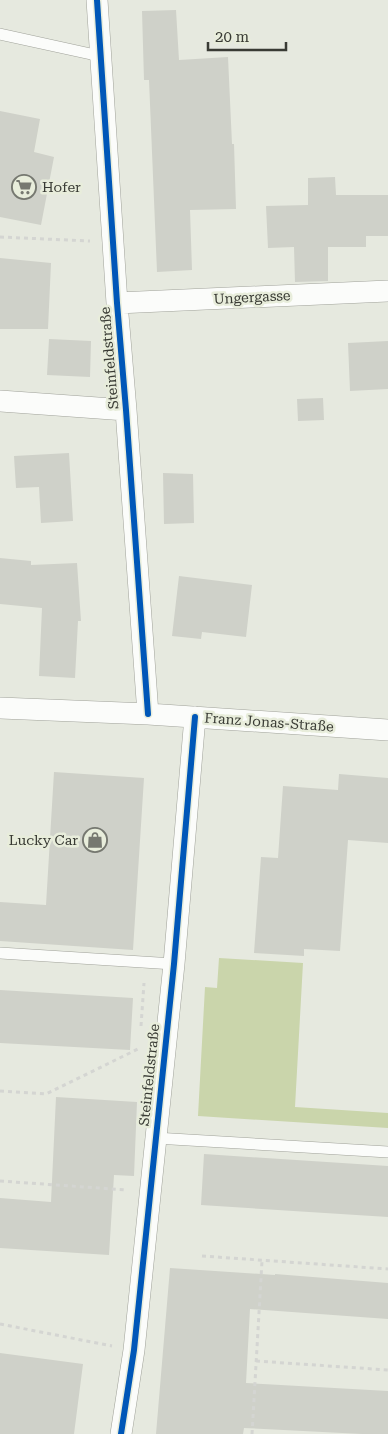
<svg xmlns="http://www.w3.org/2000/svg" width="388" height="1434" font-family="'Roboto Serif',serif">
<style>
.green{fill:#cad5ab}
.building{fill:#cfd1c9}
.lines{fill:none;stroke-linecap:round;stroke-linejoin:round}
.service-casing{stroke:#a0a29a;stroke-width:12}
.minor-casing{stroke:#a0a29a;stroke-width:22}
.path{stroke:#d4d5d2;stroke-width:3;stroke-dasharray:4 4;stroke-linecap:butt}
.service{stroke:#fbfcfa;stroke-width:11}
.minor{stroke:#fbfcfa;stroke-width:21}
.cycleway-casing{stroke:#e8eddb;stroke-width:9}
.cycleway{stroke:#0057b8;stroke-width:6}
.labels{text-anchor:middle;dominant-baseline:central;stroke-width:5;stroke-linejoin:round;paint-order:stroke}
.poi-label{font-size:14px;fill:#393b34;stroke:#e8eddb;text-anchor:start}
.street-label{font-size:14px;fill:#393b34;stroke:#e8eddb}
</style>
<rect width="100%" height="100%" fill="#e6e9df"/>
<path class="green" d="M219,958L303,963L295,1107L388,1113V1128L198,1116L205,987L217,988Z"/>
<path class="building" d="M176,10L179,60L228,57L232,144H234L236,209L190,210L192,270L157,272L149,80H144L142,11Z
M0,111L40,119L34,152L54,157L41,225L0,217Z
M335,177L336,195H388V236H366V247H328V281L295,282L294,247L268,248L266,206L308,205V178Z
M0,258L51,263L48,329H0Z
M49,339L91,341L90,377L47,375Z
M388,341V389L350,391L348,343Z
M323,398L324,420L298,421L297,399Z
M69,453L73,521L41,523L39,487L16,488L14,456Z
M163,473L193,474L194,523L164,524Z
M0,558L31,561V565L77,563L81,621H78L75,678L39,676L42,608L0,604Z
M179,576L252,585L246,637L202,632L201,639L172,636Z
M54,772L144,778L133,950L0,941V902L46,905Z
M339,774L388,778V843L348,840L340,951L304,949V956L254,953L261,857L278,858L283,786L338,790Z
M0,990L133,998L130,1050L0,1043Z
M56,1097L137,1102L134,1176L114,1175L109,1255L0,1248V1198L51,1202Z
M204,1154L388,1166V1217L201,1205Z
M170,1268L275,1275V1274L388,1283V1319L250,1309L246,1383L388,1391V1434H362L244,1428L243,1434H156Z
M0,1353L83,1364L74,1434H0Z"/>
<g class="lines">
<defs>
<path id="service" d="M0,34L100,56
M0,953L174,964
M155,1138L388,1152"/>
<path id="minor" d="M97,0L117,303L126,410L148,714
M117,303L388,291
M0,401L126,410
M0,708L148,714L388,730
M121,1434L134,1350L174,964L195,717"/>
</defs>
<use href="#service" class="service-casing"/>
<use href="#minor" class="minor-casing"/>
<path class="path" d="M0,237L90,241
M141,1026L144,983
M0,1091L46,1094L140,1048
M0,1181L127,1190
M202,1256L388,1269
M0,1324L112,1346
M256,1361L388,1370
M252,1434L262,1261"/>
<use href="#service" class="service"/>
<use href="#minor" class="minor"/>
<defs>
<path id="cycleway" d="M97,0L117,303L126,410L148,714
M121,1434L134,1350L174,964L195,717"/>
</defs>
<use href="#cycleway" class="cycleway-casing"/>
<use href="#cycleway" class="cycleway"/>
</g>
<defs>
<symbol id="supermarket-ring" viewBox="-11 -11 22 22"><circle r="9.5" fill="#e8eddb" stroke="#767870" stroke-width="1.5"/><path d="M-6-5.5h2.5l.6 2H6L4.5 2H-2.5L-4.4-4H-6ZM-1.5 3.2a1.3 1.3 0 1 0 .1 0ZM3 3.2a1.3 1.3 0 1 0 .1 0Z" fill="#767870"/></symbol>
<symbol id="shop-ring" viewBox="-11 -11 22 22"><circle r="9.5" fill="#e8eddb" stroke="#767870" stroke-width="1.5"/><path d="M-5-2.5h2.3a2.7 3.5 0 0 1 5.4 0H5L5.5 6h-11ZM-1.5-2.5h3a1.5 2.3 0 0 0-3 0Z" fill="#767870"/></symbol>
</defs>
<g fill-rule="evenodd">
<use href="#supermarket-ring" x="10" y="173" width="28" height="28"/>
<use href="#shop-ring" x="81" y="826" width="28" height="28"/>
</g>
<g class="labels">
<g class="poi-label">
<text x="42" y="187">Hofer</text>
<text x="78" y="840" text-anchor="end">Lucky Car</text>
</g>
<g class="street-label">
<text transform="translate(252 297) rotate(-3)">Ungergasse</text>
<text transform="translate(109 358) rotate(-95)">Steinfeldstraße</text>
<text transform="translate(269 722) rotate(4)">Franz Jonas-Straße</text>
<text transform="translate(149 1075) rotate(-84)">Steinfeldstraße</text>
</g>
</g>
<path d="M208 42v8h78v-8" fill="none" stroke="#393b34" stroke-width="2.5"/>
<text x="215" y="42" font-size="15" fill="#393b34" stroke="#e8eddb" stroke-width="4" paint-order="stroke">20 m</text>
</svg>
